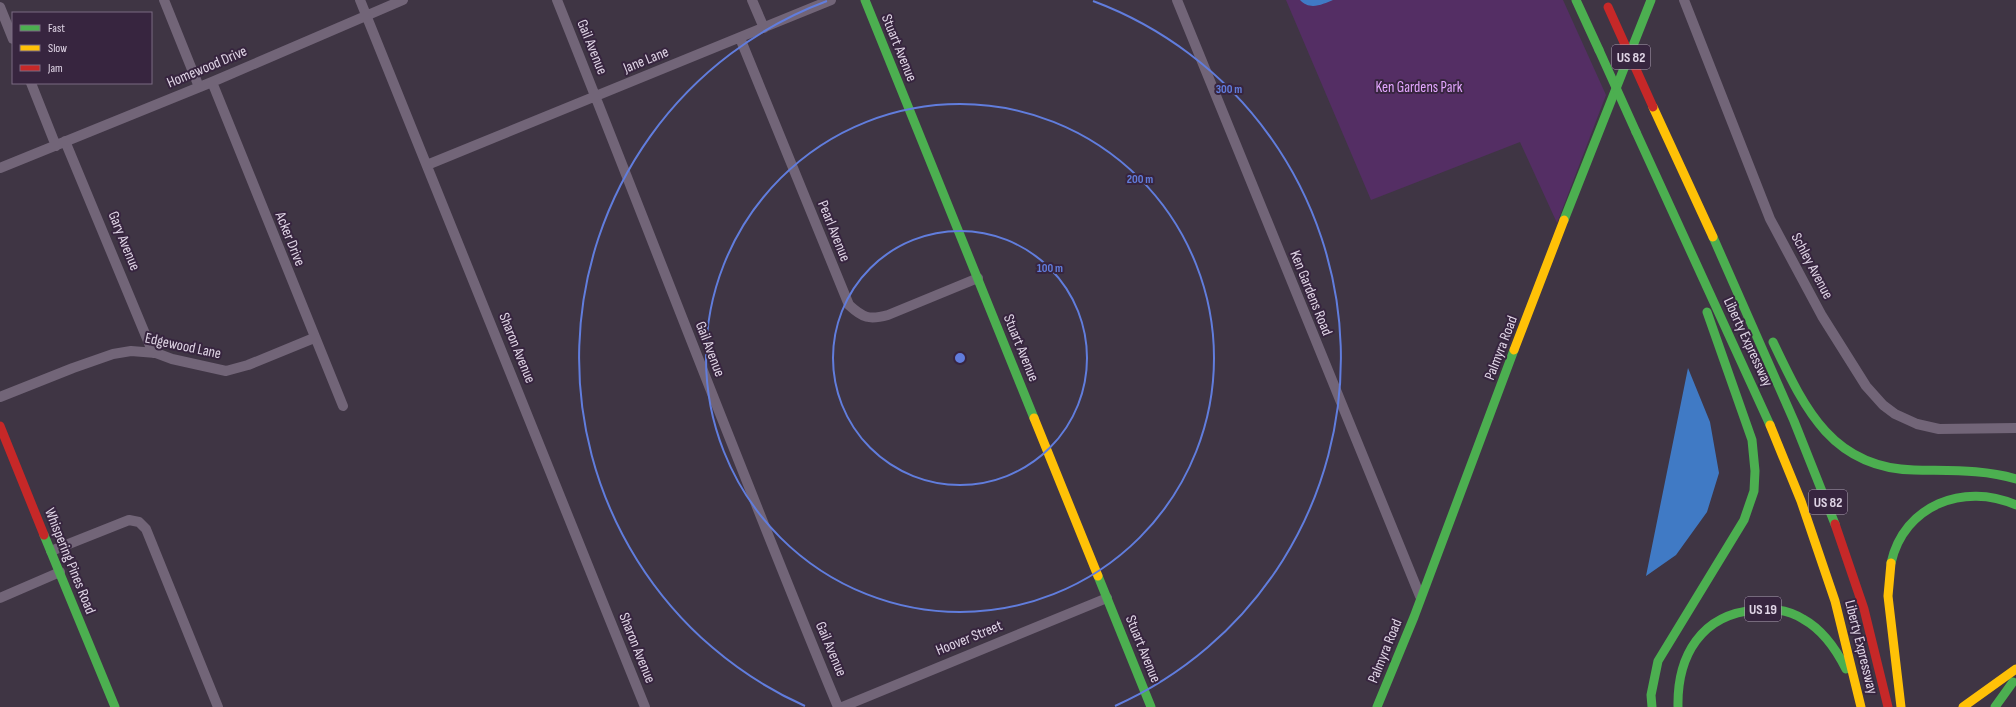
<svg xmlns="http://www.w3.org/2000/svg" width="2016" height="707" font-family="'Sofia Sans Condensed',sans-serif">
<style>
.green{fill:#542e64}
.water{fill:#407ac5}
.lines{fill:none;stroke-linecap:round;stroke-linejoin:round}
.street{stroke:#726578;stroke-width:10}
.fast{stroke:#4caf50;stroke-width:9}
.slow{stroke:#ffc107;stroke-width:9}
.jam{stroke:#c62828;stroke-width:9}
.fast-bridge{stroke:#4caf50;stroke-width:9}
.jam-bridge{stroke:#c62828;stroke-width:9}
.ring{fill:none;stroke:#617ddd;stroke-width:2}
.labels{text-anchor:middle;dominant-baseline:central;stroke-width:4;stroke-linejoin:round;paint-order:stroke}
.shield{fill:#37253f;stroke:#ada0b4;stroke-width:1}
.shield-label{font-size:14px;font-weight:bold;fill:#e0d5e6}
.street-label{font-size:15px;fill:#e0d5e6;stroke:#37253f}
.park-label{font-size:15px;fill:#e3a6fe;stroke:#37253f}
.centre{fill:#617ddd;stroke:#37253f;stroke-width:2}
.ring-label{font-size:12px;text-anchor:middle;font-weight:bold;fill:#617ddd;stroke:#37253f;stroke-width:4;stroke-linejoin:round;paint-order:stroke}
</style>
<rect width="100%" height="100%" fill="#3f3544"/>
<path class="green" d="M1286,0H1563L1606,95L1557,223L1520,142L1371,200Z"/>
<path class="water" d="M1300,0H1333C1323,4 1310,11 1300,0Z
M1688,368L1710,422L1719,473L1707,512L1676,555L1646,576Z"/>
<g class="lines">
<path class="street" d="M164,0L199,87
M360,0L645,707
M557,0C651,235 741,473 838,707
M752,0L764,28
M1177,0L1420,596
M1684,0L1770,219L1822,316L1866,386L1883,405L1895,414L1917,424L1939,429L2016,428
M0,7L13,39
M740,38L849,305C863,318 869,320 888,315L978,278
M212,82L343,406
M31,83L56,146
M65,141L153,353
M427,165L831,0
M0,168L212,82L403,0
M0,397L73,368L113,354L131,351L156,353L172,359L226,371L248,365L314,338
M51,551L129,520L139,522L146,529L218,707
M0,598L60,572
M842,707L1107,598"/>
<path class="fast" d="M865,0L1034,418
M1576,0L1599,50
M1636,132L1770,425
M1564,220L1651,0
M1713,237L1794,421L1835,524
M1773,342C1804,407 1831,468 1914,470C1948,471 1983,469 2016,479
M44,535L115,707
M1891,563C1904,505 1964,482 2016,505
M1098,576L1151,707
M1377,707L1414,617L1514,350
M1652,707L1651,695L1658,661L1744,520L1754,491L1755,471L1752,440L1707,312
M1678,707C1677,656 1701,614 1756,610C1772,608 1789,610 1803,619C1823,630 1836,649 1846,669
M1995,707L2013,682"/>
<path class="slow" d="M1653,107L1713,237
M1514,350L1564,220
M1034,418L1098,576
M1770,425L1801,501L1835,601L1861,707
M1891,563L1888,596L1901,707
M1963,707L2016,669"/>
<path class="jam" d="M0,426L44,535
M1835,524L1864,609L1888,707"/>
<path class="fast-bridge" d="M1599,50L1636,132"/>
<path class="jam-bridge" d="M1608,7L1653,107"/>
</g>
<g class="ring">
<circle cx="960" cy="358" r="127"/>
<circle cx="960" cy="358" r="254"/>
<path d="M805 706A381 381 0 0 1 827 1M1093 1A381 381 0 0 1 1115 706"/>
</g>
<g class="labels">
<g class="shield">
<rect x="1612" y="45" width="38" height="24" rx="3"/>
<rect x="1809" y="490" width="38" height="24" rx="3"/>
<rect x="1745" y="597" width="36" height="24" rx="3"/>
</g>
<g class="shield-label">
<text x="1631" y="57">US 82</text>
<text x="1828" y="502">US 82</text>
<text x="1763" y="609">US 19</text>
</g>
<g class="street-label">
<text transform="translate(592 47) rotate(68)">Gail Avenue</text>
<text transform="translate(899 48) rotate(68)">Stuart Avenue</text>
<text transform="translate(646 60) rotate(-22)">Jane Lane</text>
<text transform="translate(207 67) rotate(-23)">Homewood Drive</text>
<text transform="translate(834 231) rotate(68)">Pearl Avenue</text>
<text transform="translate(290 239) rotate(68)">Acker Drive</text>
<text transform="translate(124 241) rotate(68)">Gary Avenue</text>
<text transform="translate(1812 266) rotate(62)">Schley Avenue</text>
<text transform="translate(1311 293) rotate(68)">Ken Gardens Road</text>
<text transform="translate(1748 342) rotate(65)">Liberty Expressway</text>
<text transform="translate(183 346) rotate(12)">Edgewood Lane</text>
<text transform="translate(517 348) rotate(68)">Sharon Avenue</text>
<text transform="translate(1021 348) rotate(68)">Stuart Avenue</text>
<text transform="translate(1501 348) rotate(-69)">Palmyra Road</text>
<text transform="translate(710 349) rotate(69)">Gail Avenue</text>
<text transform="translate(70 561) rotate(68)">Whispering Pines Road</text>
<text transform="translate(969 638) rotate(-22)">Hoover Street</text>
<text transform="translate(1861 647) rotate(76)">Liberty Expressway</text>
<text transform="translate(637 648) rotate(68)">Sharon Avenue</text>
<text transform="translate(831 649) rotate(67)">Gail Avenue</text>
<text transform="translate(1143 649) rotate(68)">Stuart Avenue</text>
<text transform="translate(1385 651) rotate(-68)">Palmyra Road</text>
</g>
<g class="park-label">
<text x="1419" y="87">Ken Gardens Park</text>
</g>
</g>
<circle cx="960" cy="358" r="6" class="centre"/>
<g class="ring-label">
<text x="1229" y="93">300 m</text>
<text x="1140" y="183">200 m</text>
<text x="1050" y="272">100 m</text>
</g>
<rect x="12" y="12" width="140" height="72" fill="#37253f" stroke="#7b6b82"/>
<rect x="20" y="25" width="20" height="6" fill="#4caf50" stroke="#7b6b82"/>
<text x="48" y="32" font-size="12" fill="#e0d5e6">Fast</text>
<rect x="20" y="45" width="20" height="6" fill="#ffc107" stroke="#7b6b82"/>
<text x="48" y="52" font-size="12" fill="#e0d5e6">Slow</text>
<rect x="20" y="65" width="20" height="6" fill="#c62828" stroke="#7b6b82"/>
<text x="48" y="72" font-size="12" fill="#e0d5e6">Jam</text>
</svg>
